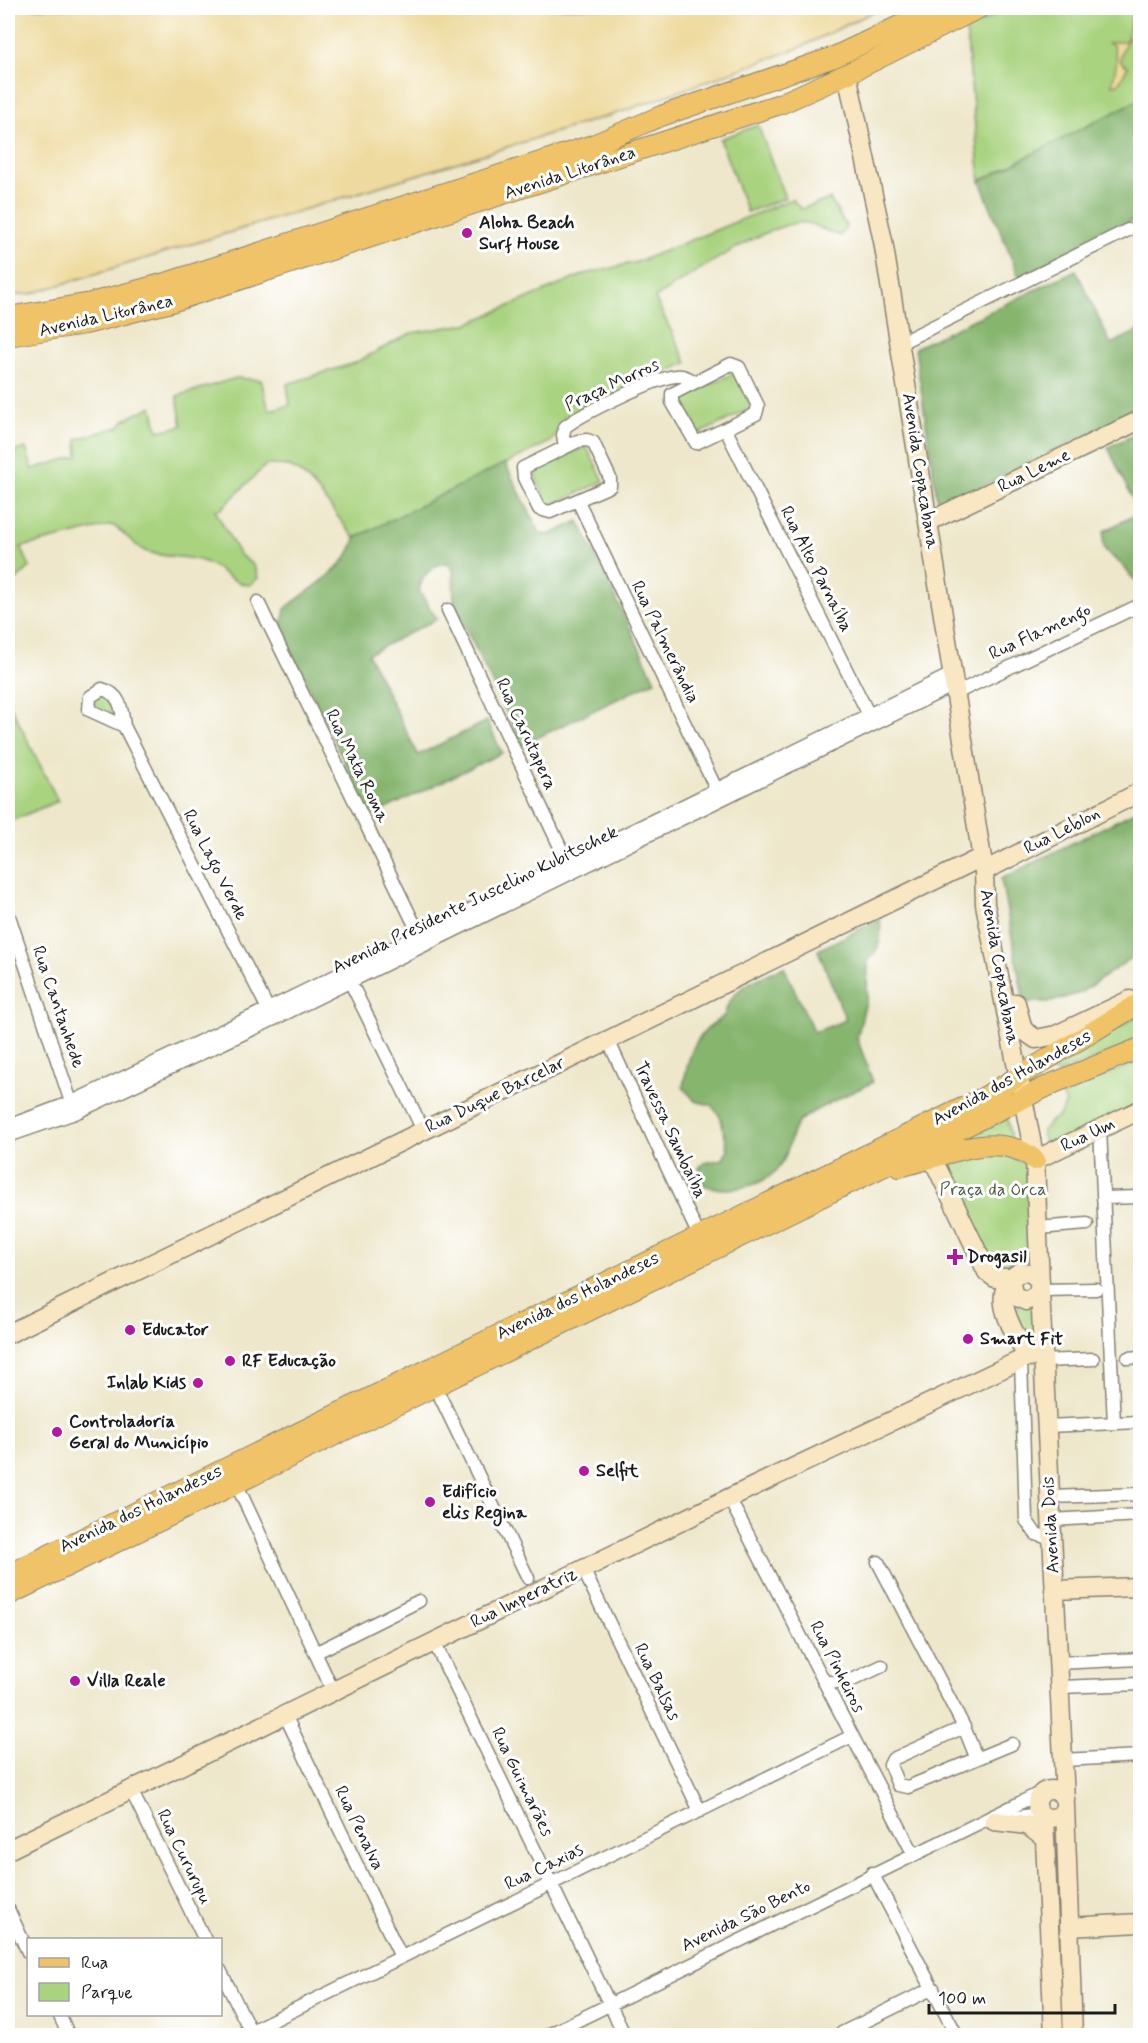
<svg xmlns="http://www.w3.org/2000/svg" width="1148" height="2043" font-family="Mynerve,sans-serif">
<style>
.green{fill:#a9d37f;stroke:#62784e;stroke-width:1.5}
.forest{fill:#86b56e;stroke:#516845;stroke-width:1.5}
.sand{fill:#eeda9e;stroke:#857b5d;stroke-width:1.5}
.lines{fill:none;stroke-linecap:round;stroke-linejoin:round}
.street-casing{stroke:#858274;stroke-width:15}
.secondary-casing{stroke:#858274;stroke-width:21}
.primary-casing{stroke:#858274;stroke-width:22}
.street{stroke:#fff;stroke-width:12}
.secondary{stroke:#f9e7c3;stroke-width:18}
.primary{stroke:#f0c369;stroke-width:20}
.poi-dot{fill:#b5179e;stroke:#fff;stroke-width:2}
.labels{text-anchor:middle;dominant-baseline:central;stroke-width:6;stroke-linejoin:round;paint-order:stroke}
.street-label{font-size:18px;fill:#1c1c1c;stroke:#fff}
.poi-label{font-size:18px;font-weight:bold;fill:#1c1c1c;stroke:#fff;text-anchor:start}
.park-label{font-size:18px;fill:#4d5c3f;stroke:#fff}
</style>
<rect width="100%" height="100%" fill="#fff"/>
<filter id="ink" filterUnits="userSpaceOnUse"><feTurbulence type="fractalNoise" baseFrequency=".0167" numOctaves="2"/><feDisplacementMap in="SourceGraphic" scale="12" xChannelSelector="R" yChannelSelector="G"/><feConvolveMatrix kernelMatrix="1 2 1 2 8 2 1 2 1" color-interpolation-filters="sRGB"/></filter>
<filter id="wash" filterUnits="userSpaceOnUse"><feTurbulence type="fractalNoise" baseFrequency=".008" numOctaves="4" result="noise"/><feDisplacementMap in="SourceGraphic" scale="24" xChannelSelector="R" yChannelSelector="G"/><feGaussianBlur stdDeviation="1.35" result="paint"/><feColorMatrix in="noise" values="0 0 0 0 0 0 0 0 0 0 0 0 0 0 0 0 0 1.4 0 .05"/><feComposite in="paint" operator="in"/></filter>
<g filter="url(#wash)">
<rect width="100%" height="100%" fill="#eee7cb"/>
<path class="green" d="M1008,8H1140V99L980,181L966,30Z
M758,125L785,198L747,212L720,139Z
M792,199L801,209L830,199L846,226L841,235C828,234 819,225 807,223C776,217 683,280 655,298L687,363L564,418L552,441L355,538C337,519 313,476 290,467C282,464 274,465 266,465L221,509L215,510L239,554L254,566L258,578L250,585C232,584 221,568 205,562C185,554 164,559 145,551C132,544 125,532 112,525L21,547L30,567L8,588V453L26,448L32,469L78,456L77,439L119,427L124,420L152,406L158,431L182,426L177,396L236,378L261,380L269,410L290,405L287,384L355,363L411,333L467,324L585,274L637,262Z
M734,373L752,408L699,434L681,399Z
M586,446L604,481L549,507L533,471Z
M103,694L114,705L116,715L95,710L93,699Z
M8,701L58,801L8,822Z
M1140,1014V1041L1059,1073L1048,1071Z
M1140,1061V1106L1048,1147L1044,1145L1042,1131L1049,1122L1059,1116L1066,1103L1062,1095L1069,1085L1090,1081Z
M1006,1115L1012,1142L947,1144Z
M996,1152L1024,1162L1028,1169L1032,1259L1030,1265L996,1275L945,1167L979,1154Z
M1030,1303L1033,1304L1035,1342L1030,1345L1013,1309Z"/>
<path class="forest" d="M1140,99V217L1019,277L980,181Z
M1076,270L1111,344L1140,330V409L948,503H942L937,499L915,348Z
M1140,432V578L1136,581C1129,576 1126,568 1120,563C1106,551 1101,553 1104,531L1139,513L1108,447Z
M505,463L540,533L549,535L579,521L655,681L522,745L454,604L453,569L446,563C431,565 421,577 419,591L437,619L368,654L418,755L487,721L502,753L371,816L281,630L285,609C308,589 349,569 355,538Z
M1140,809V952L1080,993L1051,1002H1024L1001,879Z
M880,919C882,937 881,947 868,961L867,997L857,1038L873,1082C850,1094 823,1104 802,1119C790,1128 790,1149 783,1161C769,1187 730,1194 704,1185L699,1168L704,1163L723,1159L728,1149L720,1116L711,1105L695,1101L683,1087C690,1051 692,1037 724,1016C731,985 758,979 784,967L814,1032L846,1020L818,950Z"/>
<path class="sand" d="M8,8H881L801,47L624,111L30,294L8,295Z
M1140,11C1141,29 1117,45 1121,62L1128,67L1118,84L1112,85L1117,60L1113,45L1107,43L1126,41L1131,17Z"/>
</g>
<g filter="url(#ink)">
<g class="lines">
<defs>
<path id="street" d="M900,343L1128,230
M731,364L739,367L758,406L756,414L696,443L672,402V394Z
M726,430L872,721
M587,440L593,442L610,478V486L550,512L539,509L524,478L523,468L578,441Z
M565,447L563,435L565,427C581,414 657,377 676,376C683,375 688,378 694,381
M578,501L720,797
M258,602L423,942
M448,610L571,870
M956,693L1140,605
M124,726L89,710L90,697L102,689C121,694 122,710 124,726L272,1017
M8,913L73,1108
M347,975L423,1130
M608,1040L699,1236
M8,1126L72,1102L268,1009L952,674
M1100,1129L1114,1423
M8,1136L75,1113L274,1019L954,685
M1103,1198L1140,1197
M1038,1228L1087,1224
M1040,1290L1096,1289
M1128,1358L1140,1357
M1021,1360L1026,1520L1036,1534L1052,1539
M1043,1361L1093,1359
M435,1386L528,1578
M1046,1426L1140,1422
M236,1483L333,1691
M1050,1497L1140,1494
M729,1498L913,1853
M1051,1520L1140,1515
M878,1562L964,1727L976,1757
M583,1569L700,1811
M434,1642L625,2036
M315,1653L419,1601
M1057,1663L1140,1659
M825,1682H848L882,1666
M1059,1687L1140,1684
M285,1715L401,1957
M964,1727L893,1759L890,1765L898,1785L908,1787L1012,1744
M1062,1760L1140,1756
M131,1790L205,1940
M1009,1818L1040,1814
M872,1873L957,2036
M8,1909L28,1952
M220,1970L253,2036
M59,2014L69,2036
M251,2031L852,1736
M546,2036L1042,1792
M836,2036L933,1988"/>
<path id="secondary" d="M847,74L883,241L984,871L985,904L1035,1160L1040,1286
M928,522L1140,420
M984,871L1140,792
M1016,1003L1023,1030L1036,1039L1056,1035L1130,1000
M926,1145L987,1272L995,1278H1013
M1035,1160L1140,1110
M1011,1282L1013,1295L1026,1301L1038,1294L1040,1282L1032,1273L1020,1272C985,1293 1015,1331 1027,1357
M1040,1290L1065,1800
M8,1334L982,857
M1054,1590L1140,1587
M1037 1804a14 14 0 1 1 28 0a14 14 0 1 1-28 0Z
M1065,1805L1073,2036
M1044,1817L1054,2036
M994,1821L1027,1825L1044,1838
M8,1850L729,1498L1027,1357L1043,1356
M1069,1927L1140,1923"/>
<path id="primary" d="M8,317L91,303L166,283L593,145L661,116L834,57L937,8
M8,336L85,324L171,302L780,104L847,74L979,8
M899,1167C941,1158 997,1127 1035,1160
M8,1575L983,1098L1140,1003
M8,1595L1054,1083L1140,1048"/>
</defs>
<use href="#street" class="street-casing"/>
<use href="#secondary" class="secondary-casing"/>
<use href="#primary" class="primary-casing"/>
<use href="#street" class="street"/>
<use href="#secondary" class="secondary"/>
<use href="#primary" class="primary"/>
</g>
</g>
<g class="poi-dot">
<circle cx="467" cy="233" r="6"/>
<path d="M952 1248h6v6h6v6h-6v6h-6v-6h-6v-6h6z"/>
<circle cx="130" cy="1330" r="6"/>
<circle cx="968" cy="1339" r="6"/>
<circle cx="230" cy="1361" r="6"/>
<circle cx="198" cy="1383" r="6"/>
<circle cx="57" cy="1432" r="6"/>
<circle cx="584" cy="1471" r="6"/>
<circle cx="430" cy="1502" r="6"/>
<circle cx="75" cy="1681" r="6"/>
</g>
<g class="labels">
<g class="street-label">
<text transform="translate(570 173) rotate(-18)">Avenida Litorânea</text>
<text transform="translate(106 316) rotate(-13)">Avenida Litorânea</text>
<text transform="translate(612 385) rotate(-25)">Praça Morros</text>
<text transform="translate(920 471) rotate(81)">Avenida Copacabana</text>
<text transform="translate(1034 471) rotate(-26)">Rua Leme</text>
<text transform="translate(816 569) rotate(63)">Rua Alto Parnaíba</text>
<text transform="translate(1040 632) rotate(-25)">Rua Flamengo</text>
<text transform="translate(665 642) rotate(64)">Rua Palmerândia</text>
<text transform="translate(526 734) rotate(65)">Rua Carutapera</text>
<text transform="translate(357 766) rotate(64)">Rua Mata Roma</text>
<text transform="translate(1062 831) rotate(-27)">Rua Leblon</text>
<text transform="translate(215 865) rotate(63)">Rua Lago Verde</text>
<text transform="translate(475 900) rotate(-26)">Avenida Presidente Juscelino Kubitschek</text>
<text transform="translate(999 967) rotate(80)">Avenida Copacabana</text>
<text transform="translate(58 1007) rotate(71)">Rua Cantanhede</text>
<text transform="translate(1012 1078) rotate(-29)">Avenida dos Holandeses</text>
<text transform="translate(495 1095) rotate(-26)">Rua Duque Barcelar</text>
<text transform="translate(670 1130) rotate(65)">Travessa Sambaíba</text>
<text transform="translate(1088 1135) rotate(-25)">Rua Um</text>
<text transform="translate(578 1296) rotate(-26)">Avenida dos Holandeses</text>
<text transform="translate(141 1509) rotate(-26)">Avenida dos Holandeses</text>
<text transform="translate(1051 1525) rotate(-93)">Avenida Dois</text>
<text transform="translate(524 1598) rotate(-26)">Rua Imperatriz</text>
<text transform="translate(837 1667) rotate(63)">Rua Pinheiros</text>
<text transform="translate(657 1682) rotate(64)">Rua Balsas</text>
<text transform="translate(522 1782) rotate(64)">Rua Guimarães</text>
<text transform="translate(359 1828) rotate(64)">Rua Penalva</text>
<text transform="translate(184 1857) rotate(64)">Rua Cururupu</text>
<text transform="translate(544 1867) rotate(-26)">Rua Caxias</text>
<text transform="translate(746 1916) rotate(-26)">Avenida São Bento</text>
</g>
<g class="poi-label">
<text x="479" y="223">Aloha Beach<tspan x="479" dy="21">Surf House</tspan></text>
<text x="967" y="1257">Drogasil</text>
<text x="142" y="1330">Educator</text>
<text x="980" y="1339">Smart Fit</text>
<text x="242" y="1361">RF Educação</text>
<text x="186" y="1383" text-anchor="end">Inlab Kids</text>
<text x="69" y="1422">Controladoria<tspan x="69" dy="21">Geral do Município</tspan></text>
<text x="596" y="1471">Selfit</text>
<text x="442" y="1492">Edifício<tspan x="442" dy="21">elis Regina</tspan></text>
<text x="87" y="1681">Villa Reale</text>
</g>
<g class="park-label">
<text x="993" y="1190">Praça da Orca</text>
</g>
</g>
<rect width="1148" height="2043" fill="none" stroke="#fff" stroke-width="30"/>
<rect x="27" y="1938" width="195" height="78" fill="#ffffff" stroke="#a4a4a4" stroke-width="1.5"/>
<rect x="39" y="1958" width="30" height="9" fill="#f0c369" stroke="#a4a4a4" stroke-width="1.5"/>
<text x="81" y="1968" font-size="18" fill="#1c1c1c">Rua</text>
<rect x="39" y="1983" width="30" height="18" fill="#a9d37f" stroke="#a4a4a4" stroke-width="1.5"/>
<text x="81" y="1998" font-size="18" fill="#1c1c1c">Parque</text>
<path d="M929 2004v9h186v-9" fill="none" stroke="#1c1c1c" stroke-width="3"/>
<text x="938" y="2004" font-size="18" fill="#1c1c1c" stroke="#ffffff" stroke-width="4.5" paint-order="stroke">100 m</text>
</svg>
